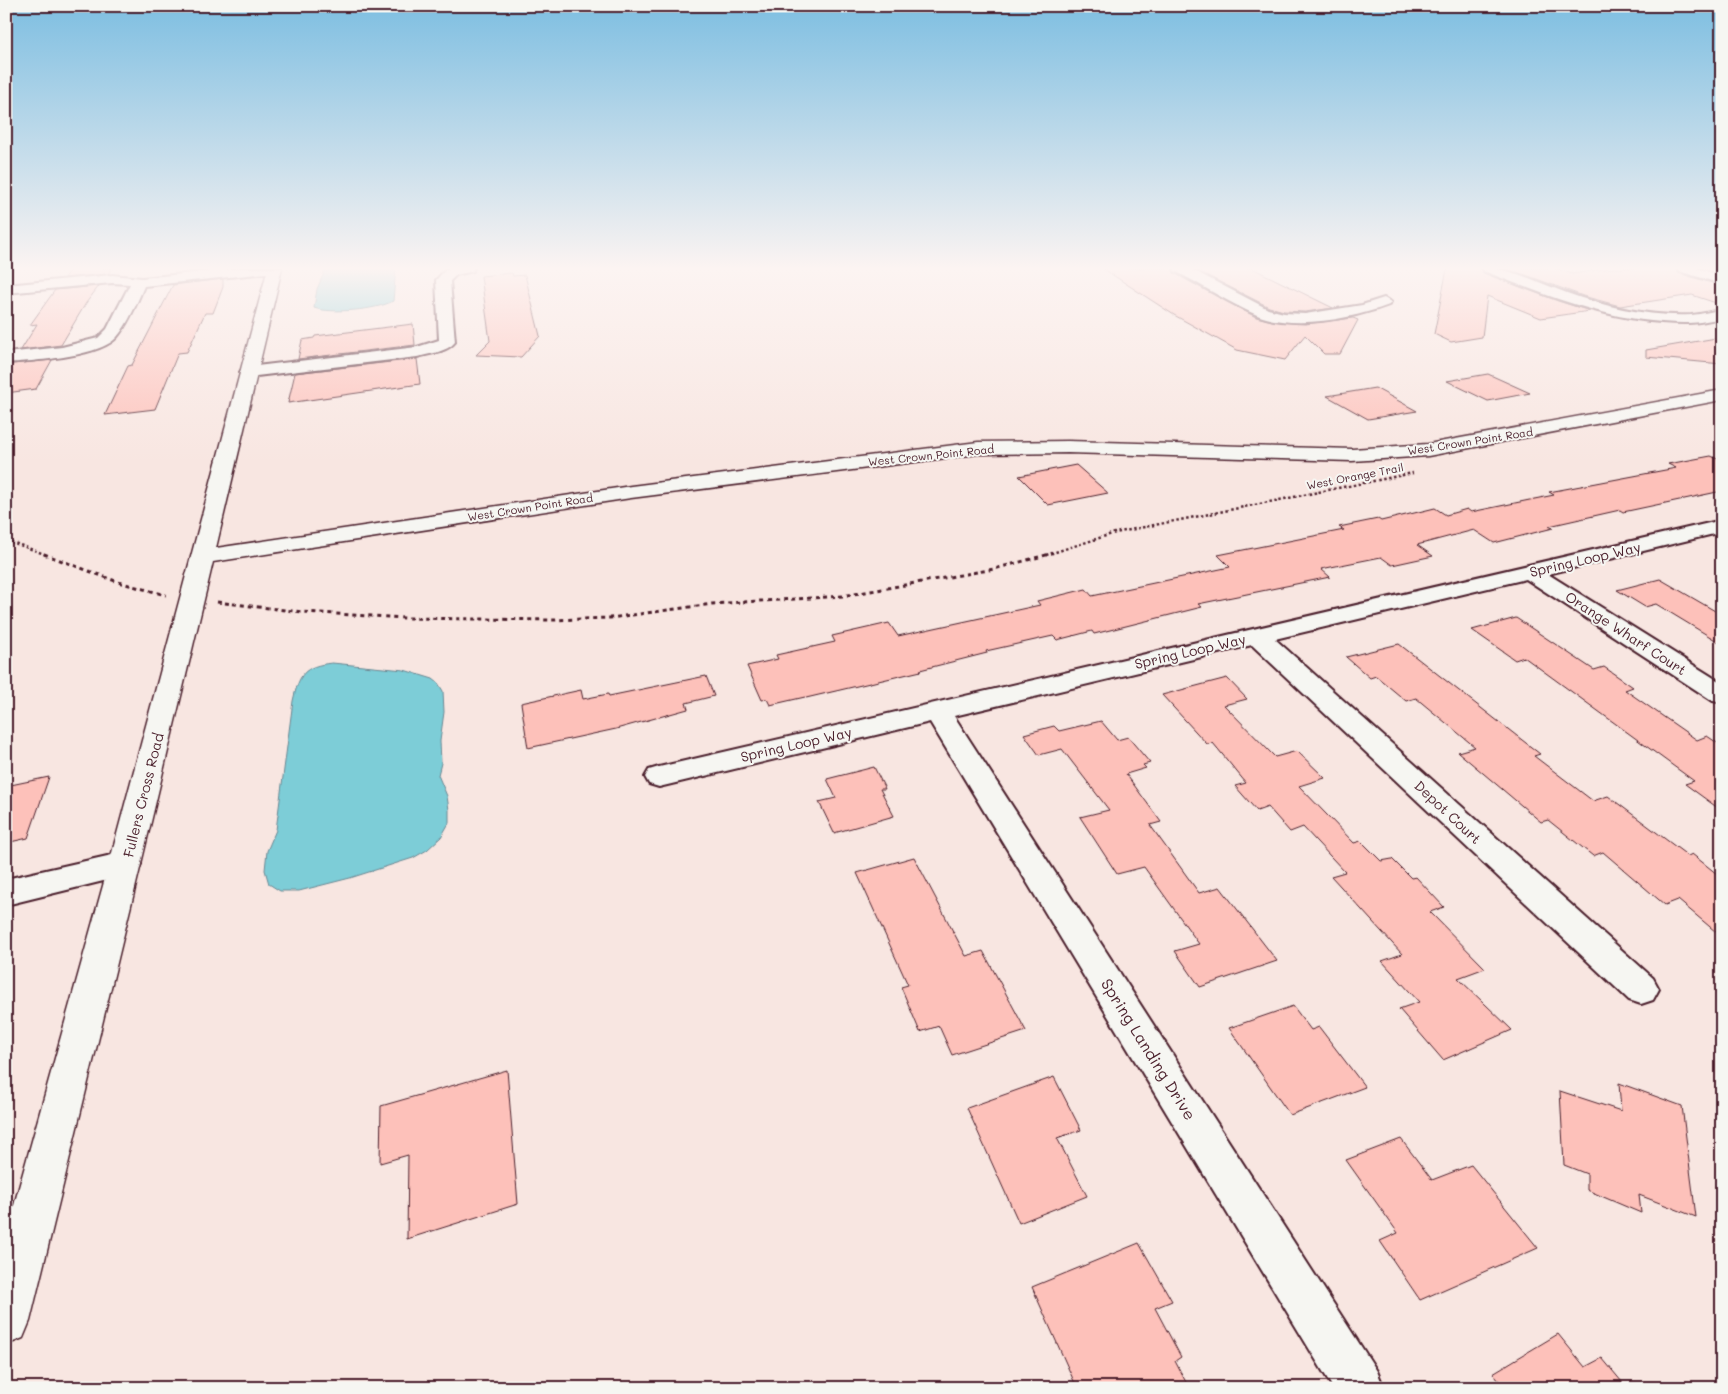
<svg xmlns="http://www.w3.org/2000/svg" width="1728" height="1394" font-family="Mali,sans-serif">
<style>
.water{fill:#7dcdd7;stroke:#698792}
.building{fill:#fdc1ba;stroke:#4a1f2b}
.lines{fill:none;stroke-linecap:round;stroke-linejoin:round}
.street-casing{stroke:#4a1f2b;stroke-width:4}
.secondary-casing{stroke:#4a1f2b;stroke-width:3}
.path-far1{stroke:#4a1f2b;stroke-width:2.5;stroke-dasharray:2.5 2.5;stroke-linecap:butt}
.path{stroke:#4a1f2b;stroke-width:3;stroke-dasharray:4 4;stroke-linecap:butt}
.street{fill:#f6f6f2;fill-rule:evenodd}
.secondary{fill:#f6f6f2;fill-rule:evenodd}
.labels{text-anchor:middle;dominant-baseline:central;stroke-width:4;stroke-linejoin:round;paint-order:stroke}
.far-street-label{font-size:11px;fill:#4a1f2b;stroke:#f6f6f2}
.street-label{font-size:14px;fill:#4a1f2b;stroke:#f6f6f2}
.near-street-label{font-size:16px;fill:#4a1f2b;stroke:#f6f6f2}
</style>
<rect width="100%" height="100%" fill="#f8e6e1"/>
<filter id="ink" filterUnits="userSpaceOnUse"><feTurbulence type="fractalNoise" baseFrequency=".02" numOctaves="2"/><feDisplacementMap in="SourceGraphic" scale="10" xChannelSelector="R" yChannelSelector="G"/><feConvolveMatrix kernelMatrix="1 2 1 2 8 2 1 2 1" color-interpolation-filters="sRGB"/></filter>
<g filter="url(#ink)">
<path class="water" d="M326,268H396L393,301C377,310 331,314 314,308L317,289Z
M332,663L404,670L433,679L438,683L443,691L444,712L440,741L441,763L438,775L447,796L449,810V823L441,837L427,850L413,858L350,878L299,891H280L269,884L265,870L267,851L276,830L293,701C299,675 303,666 332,663Z"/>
<path class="building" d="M71,268H112L108,274L64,278Z
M1102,268H1172L1174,273L1225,301L1256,317L1272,321L1305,324L1353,318L1358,320L1340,354H1324L1305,335L1285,360L1237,350L1174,315Z
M1192,268H1252L1333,308L1305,312L1284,311L1269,307Z
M1456,268H1481L1483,273L1558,301L1590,311L1541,318L1487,296L1482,337L1451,342L1434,334L1447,269Z
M1499,268H1555L1572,274L1611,268H1676L1678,273L1722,286V305L1692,295L1620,306L1583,296L1526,275Z
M512,273L513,276L525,275L540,336L521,357L476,355L490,341L481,276Z
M223,279V287L213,313H205L187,352L178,353L155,409L105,415L128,366L132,365L173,285Z
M99,286L86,303L61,345L21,350L37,324L30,325L55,290Z
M413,324L415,345L298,359L302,340L314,338L315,336Z
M1722,337V364L1646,357V350Z
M417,359L420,384L288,403L295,373Z
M52,360L36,389L6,393V373L12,364Z
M1488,374L1530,393L1488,401L1447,381Z
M1375,388L1417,411L1368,419L1327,396Z
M1711,456L1722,461V491L1623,512L1620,510L1549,526L1553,528L1494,543L1474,530L1417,545L1433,556L1392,565L1381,557L1321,569L1330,577L1198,604L1202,607L1094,634L1092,631L1057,640L1053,636L986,651L987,653L920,670L921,671L806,698L805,697L770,705L767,699L762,700L747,666L778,659L776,655L835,642L832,636L889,623L898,636L1040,605L1037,601L1086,589L1092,596L1230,567L1218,555L1344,530L1339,527L1378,519L1381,521L1435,508L1446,515L1467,509L1471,512L1554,495L1549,492L1676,468L1668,464Z
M1076,465L1108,493L1048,505L1019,476Z
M1660,579L1722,615V644L1656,604L1645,607L1617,590Z
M1516,618L1594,670L1604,667L1633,687L1625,690L1697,740L1707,736L1722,746V811L1685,784L1694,781L1620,727L1524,657L1515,660L1472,630Z
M1399,644L1540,754L1534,756L1593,801L1608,796L1688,856L1692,854L1722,878V937L1678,900L1665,905L1603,852L1593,856L1548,820L1541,822L1458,752L1475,747L1416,698L1406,701L1376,676L1370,678L1346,657Z
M706,676L714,696L686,703L688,709L616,729L528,748L521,703L581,690L583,699L608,694L609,696Z
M1227,678L1247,699L1224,705L1275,757L1297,751L1325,778L1299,786L1354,843L1361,841L1381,861L1392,859L1411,878L1416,877L1444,907L1430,912L1485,968L1458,978L1512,1030L1443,1060L1399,1009L1419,1002L1382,961L1402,954L1331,876L1345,872L1303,827L1290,832L1268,807L1257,811L1235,786L1246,783L1213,743L1207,744L1162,695Z
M1101,721L1117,740L1128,737L1150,763L1143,765L1146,768L1126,774L1161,822L1150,825L1199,893L1220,887L1277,961L1200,987L1175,951L1199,944L1144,867L1117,874L1080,817L1109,810L1062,749L1039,755L1024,734L1054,726L1059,731Z
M874,767L885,789H880L894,816L834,833L819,802L836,798L827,779Z
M49,777L28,838L6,843V786Z
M914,857L966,956L983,951L1026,1031L952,1055L939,1026L920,1032L901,987L908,985L857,873Z
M1293,1006L1311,1030L1319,1027L1365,1087L1290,1115L1229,1028Z
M507,1070L518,1204L407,1239L408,1155L380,1163L381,1106Z
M1054,1077L1081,1130L1057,1138L1087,1196L1019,1223L967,1108Z
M1619,1083L1682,1106L1696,1217L1639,1195L1641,1213L1587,1190V1174L1564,1165L1560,1091L1621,1111Z
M1401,1139L1432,1180L1471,1165L1538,1248L1420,1300L1380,1241L1398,1233L1346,1160Z
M1139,1243L1172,1301L1155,1308L1181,1357L1175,1361L1189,1388H1077L1032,1287Z
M1558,1334L1585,1367L1602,1358L1627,1388H1504L1493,1373Z"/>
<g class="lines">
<defs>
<path id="street" d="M242,268H281L275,272L144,286C137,303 128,324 117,337C100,357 32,361 6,363V353L62,347L98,338L107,329L130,284L112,283L6,293V285L112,275L142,278Z
M453,268H474L473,271L456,275L450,281L455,342C447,352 429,354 417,357L248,377L242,375L240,372L242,369L248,367L417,347L439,340L436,280L446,269Z
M1174,268H1189L1268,309L1284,313L1305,314L1362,305L1384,298L1391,302L1389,305C1352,319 1294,330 1257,315C1229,303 1202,285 1175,271Z
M1483,268C1512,268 1539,283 1567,293C1607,307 1649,317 1691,315C1702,314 1712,311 1722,310V318C1710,320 1699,323 1688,323C1615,324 1550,297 1484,271Z
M1678,268H1696L1722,276V284L1679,271Z
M1722,520V532L1548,574L1722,683V703L1713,701L1526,579L1275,639L1653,978L1659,989L1653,1000L1641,1004L1629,1000L1252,645L954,716L1377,1371L1384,1388H1333L930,722L659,787L649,784L645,777L649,770L659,767Z
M125,852L136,855L141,864L136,873L6,905V879Z"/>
<path id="secondary" d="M268,268H282L216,548L631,486L978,442L1068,441L1352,449L1428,444L1722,390V400L1428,456L1352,461L1068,453L978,454L631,498L213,562L141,864L30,1321L23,1338L6,1345V1234L109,864Z"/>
</defs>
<use href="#street" class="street-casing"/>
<use href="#secondary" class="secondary-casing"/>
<path class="path-far1" d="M6,540L47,555
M1046,555L1115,533L1413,473"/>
<path class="path" d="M44,554L118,582L166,595
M217,602L302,612L405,618L553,620L610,618L712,604L843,596L994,569L1050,554"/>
<use href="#street" class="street"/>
<use href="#secondary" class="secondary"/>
</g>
</g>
<linearGradient id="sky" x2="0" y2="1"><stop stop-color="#7dbee1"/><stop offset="0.58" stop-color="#fcf4f2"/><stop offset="1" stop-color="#fcf4f2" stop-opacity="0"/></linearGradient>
<rect width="1728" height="463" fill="url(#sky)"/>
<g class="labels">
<g class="far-street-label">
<text transform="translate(1470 441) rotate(-9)">West Crown Point Road</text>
<text transform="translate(931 455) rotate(-6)">West Crown Point Road</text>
<text transform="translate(1355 476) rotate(-11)">West Orange Trail</text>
<text transform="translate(530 507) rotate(-9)">West Crown Point Road</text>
</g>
<g class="street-label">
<text transform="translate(1585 559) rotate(-13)">Spring Loop Way</text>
<text transform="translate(1626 633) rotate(33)">Orange Wharf Court</text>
<text transform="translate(1190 651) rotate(-13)">Spring Loop Way</text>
<text transform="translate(796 744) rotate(-13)">Spring Loop Way</text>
<text transform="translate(143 795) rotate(-76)">Fullers Cross Road</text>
<text transform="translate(1448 812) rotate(43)">Depot Court</text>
</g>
<g class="near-street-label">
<text transform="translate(1149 1049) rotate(58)">Spring Landing Drive</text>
</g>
</g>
<rect width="1728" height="1394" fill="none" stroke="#f6f6f2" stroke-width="25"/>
<rect x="12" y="12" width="1703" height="1369" fill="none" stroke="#4a1f2b" stroke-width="2" filter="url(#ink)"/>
</svg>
